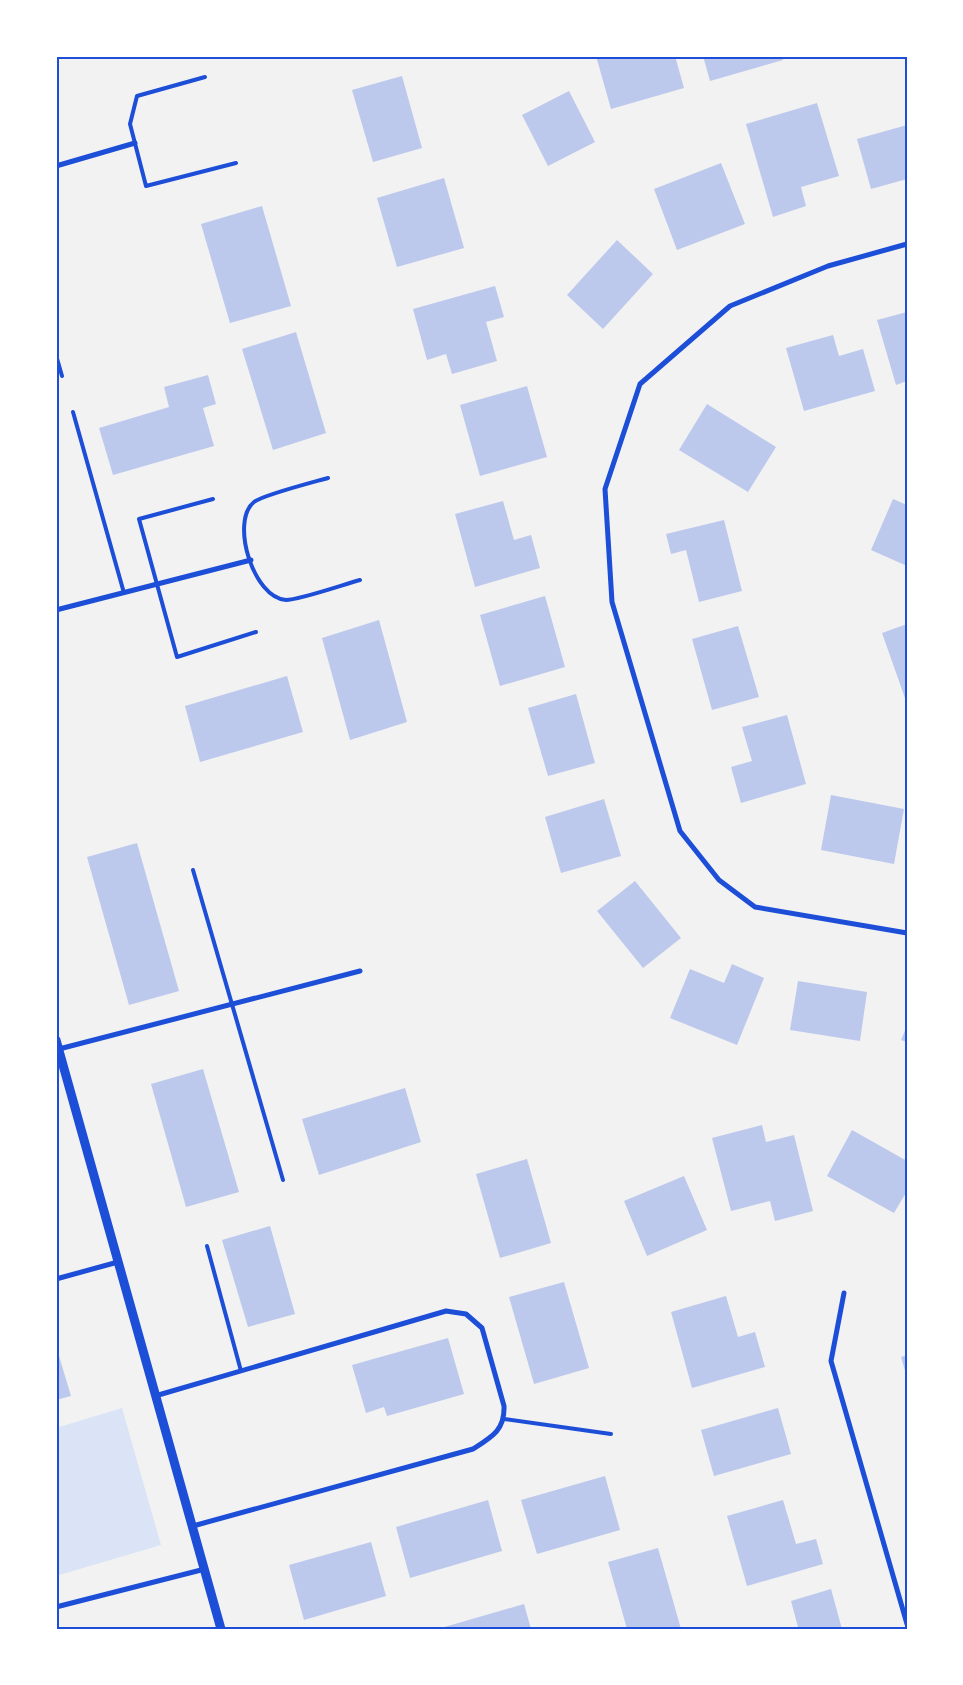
<svg xmlns="http://www.w3.org/2000/svg" width="963" height="1685" font-family="Spectral,serif">
<style>
.green{fill:#dbe4f7}
.building{fill:#bdc9ec}
.lines{fill:none;stroke-linecap:round;stroke-linejoin:round}
.service{stroke:#1d4ed8;stroke-width:4}
.minor{stroke:#1d4ed8;stroke-width:5}
.tertiary{stroke:#1d4ed8;stroke-width:9}
.neatline{fill:none;stroke:#1d4ed8;stroke-width:2}
</style>
<rect width="100%" height="100%" fill="#f2f2f2"/>
<path class="green" d="M122,1408L161,1545L56,1576V1428Z"/>
<path class="building" d="M596,56H675L684,88L611,109Z
M703,56H782L783,60L710,81Z
M402,76L422,148L373,162L352,90Z
M569,91L595,142L548,166L522,115Z
M817,103L839,176L801,187L806,206L773,217L746,124Z
M907,125V179L871,189L857,139Z
M721,163L745,224L677,250L654,189Z
M444,178L464,248L397,267L377,198Z
M262,206L291,306L230,323L201,224Z
M617,240L653,274L603,329L567,295Z
M495,286L504,317L486,322L497,361L452,374L446,354L427,360L413,309Z
M907,312V381L896,385L877,320Z
M296,332L326,433L273,450L242,349Z
M833,335L839,356L863,349L875,391L804,411L786,348Z
M208,375L216,404L203,408L214,446L113,475L99,428L169,407L164,387Z
M527,386L547,457L480,476L460,405Z
M707,404L776,447L748,492L679,450Z
M893,499L907,505V566L871,550Z
M503,501L514,540L531,535L540,568L475,587L455,514Z
M724,520L742,591L699,602L686,550L671,554L666,534Z
M545,596L565,667L500,686L480,615Z
M379,620L407,722L350,740L322,638Z
M907,624V701H906L882,633Z
M738,626L759,697L712,710L692,639Z
M287,676L303,732L200,762L185,706Z
M576,694L595,763L548,776L528,708Z
M787,715L806,784L741,803L731,767L752,761L742,727Z
M831,795L904,809L894,864L821,850Z
M604,799L621,856L561,873L545,817Z
M137,843L179,991L129,1005L87,857Z
M635,881L681,938L643,968L597,911Z
M732,964L764,978L737,1045L670,1018L690,969L724,983Z
M798,981L867,992L860,1041L790,1030Z
M907,1026V1042L901,1040Z
M203,1069L239,1192L186,1207L151,1084Z
M405,1088L421,1142L319,1175L302,1119Z
M762,1125L766,1142L794,1135L813,1211L775,1221L770,1201L731,1211L712,1138Z
M852,1130L907,1161V1191L894,1213L827,1176Z
M527,1159L551,1243L500,1258L476,1174Z
M684,1176L707,1230L647,1256L624,1201Z
M270,1226L295,1314L248,1327L222,1240Z
M564,1282L589,1368L534,1384L509,1297Z
M726,1296L738,1337L755,1332L765,1367L692,1388L671,1312Z
M448,1338L464,1394L387,1416L384,1407L366,1413L352,1365Z
M56,1346L71,1396L56,1400Z
M907,1355V1374H906L901,1357Z
M778,1408L791,1454L714,1476L701,1430Z
M605,1476L620,1530L537,1554L521,1500Z
M488,1500L502,1551L410,1578L396,1527Z
M783,1500L796,1544L816,1539L823,1564L747,1586L727,1516Z
M371,1542L386,1596L304,1620L289,1565Z
M658,1548L681,1629H627L608,1562Z
M831,1589L842,1629H792L798,1627L791,1601Z
M524,1604L531,1629H441V1628Z"/>
<g class="lines">
<path class="service" d="M205,77L137,96L130,124L146,186L236,163
M56,355L62,376
M73,412L124,593
M328,478C314,482 263,495 254,502C230,521 253,598 286,600C299,600 345,584 360,580
M213,499L139,519L177,657L256,632
M193,870L283,1180
M207,1246L241,1371
M504,1419L611,1434"/>
<path class="minor" d="M56,166L135,143
M907,244L828,266L730,306L640,384L605,489L612,602L680,831L719,880L755,907L907,933
M56,610L251,560
M59,1049L360,971
M56,1279L118,1262
M844,1293L831,1361L907,1624
M155,1396L446,1311L466,1314L482,1328L504,1406C505,1430 492,1437 473,1449L193,1526
M56,1607L205,1569"/>
<path class="tertiary" d="M56,1040L221,1629"/>
</g>
<rect width="963" height="1685" fill="none" stroke="#ffffff" stroke-width="115"/>
<rect x="58" y="58" width="848" height="1570" class="neatline"/>
</svg>
